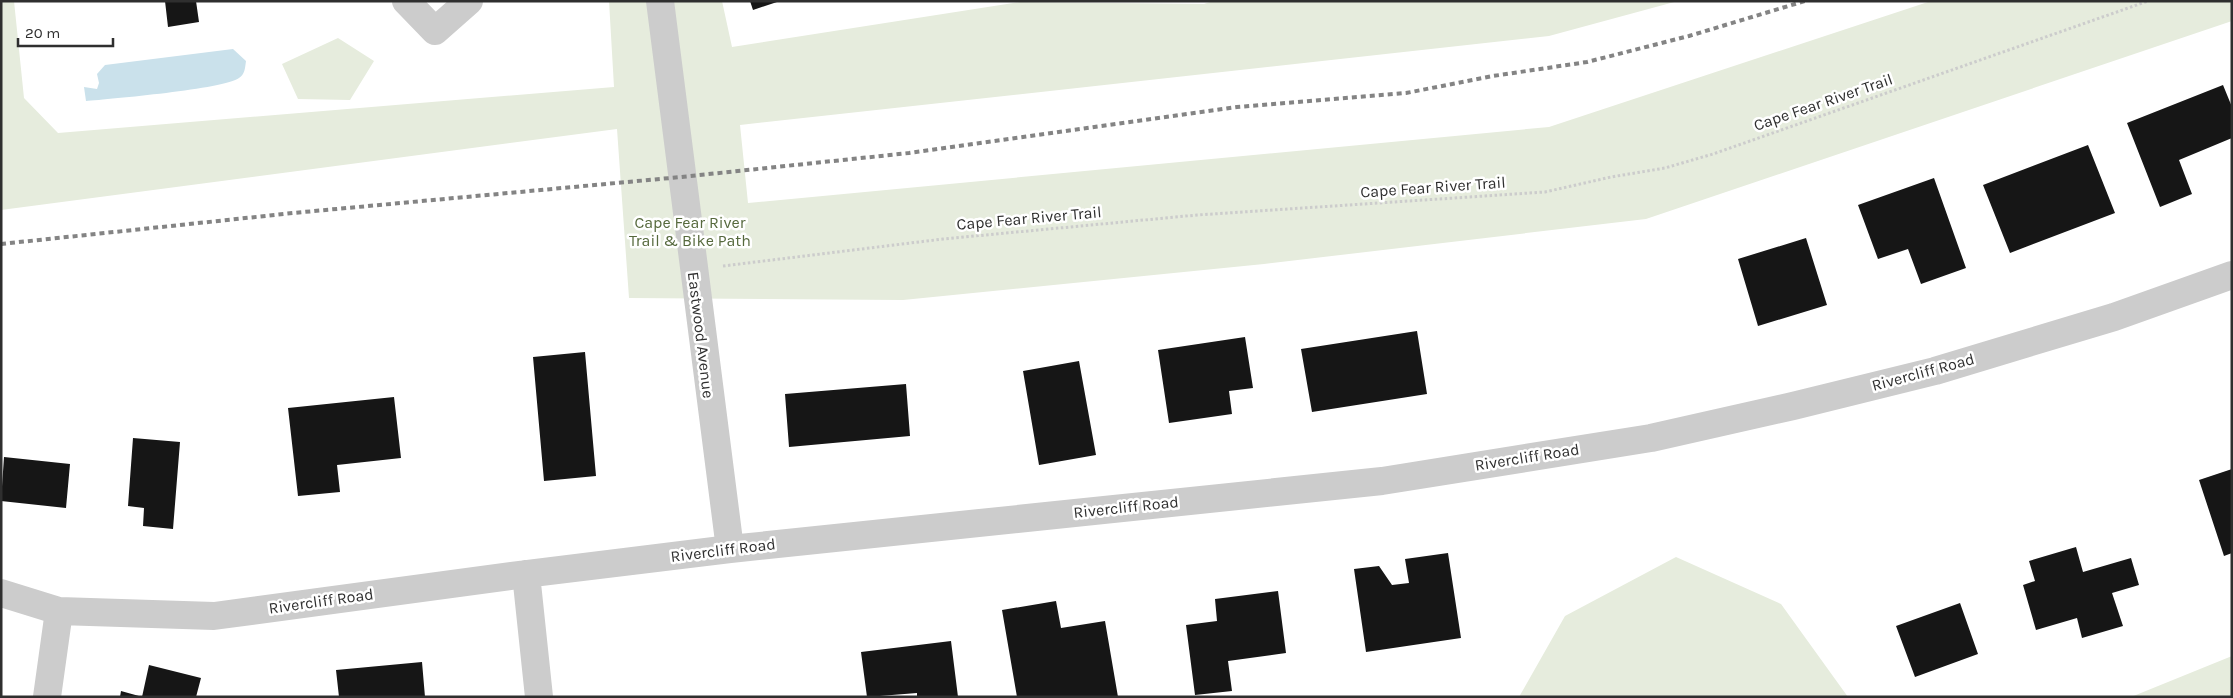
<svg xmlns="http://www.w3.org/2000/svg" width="2233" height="698" font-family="Karla,sans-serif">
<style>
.green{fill:#e6ecdd}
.water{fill:#cae1eb}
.building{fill:#161616}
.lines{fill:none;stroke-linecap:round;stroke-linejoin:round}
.path{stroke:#ccc;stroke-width:3;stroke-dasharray:2.5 2.5;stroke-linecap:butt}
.minor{stroke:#ccc;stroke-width:28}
.rail{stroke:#848484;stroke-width:4;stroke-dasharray:5 4;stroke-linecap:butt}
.labels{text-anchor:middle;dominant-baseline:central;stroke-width:5;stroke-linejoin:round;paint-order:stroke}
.street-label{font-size:16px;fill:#2f2f2f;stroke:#fff}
.park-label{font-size:16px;fill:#56693d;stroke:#fff}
</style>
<rect width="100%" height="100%" fill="#fff"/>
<path class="green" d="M1,1H14L24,98L58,133L614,87L609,1H722L732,47L1020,2L1204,4L1213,1H1678L1549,36L740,125L748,203L1549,127L1931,1H2232V21L1646,219L1264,264L903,300L629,298L617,129L1,210Z
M338,38L374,61L350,100L298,99L282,64Z
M1676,557L1781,604L1848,697H1519L1565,616Z
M2232,656V697H2131Z"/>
<path class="water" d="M233,49L246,61C245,68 245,74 239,78C225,89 110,99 86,101L84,87L97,89L99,83L97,74L105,65Z"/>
<path class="building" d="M165,1H196L199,22L168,27Z
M750,1H777V2L753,10Z
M2223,85L2232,107V138L2179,160L2192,194L2160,207L2127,123Z
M2088,145L2115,213L2010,253L1983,185Z
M1934,178L1966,268L1921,284L1908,249L1878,259L1858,205Z
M1806,238L1827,305L1758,326L1738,259Z
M1417,331L1427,394L1312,412L1301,349Z
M1245,337L1253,388L1229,391L1232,414L1169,423L1158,350Z
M585,352L596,476L544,481L533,357Z
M1079,361L1096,455L1039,465L1023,371Z
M906,384L910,436L789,447L785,394Z
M394,397L401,458L337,465L340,492L298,496L288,408Z
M133,438L180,442L173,529L143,526L144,508L128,506Z
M4,457L70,464L66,508L1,501Z
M2232,469V553L2224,556L2199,480Z
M2076,547L2083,572L2131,558L2139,585L2112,593L2123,626L2082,638L2077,618L2036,630L2023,585L2035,581L2029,561Z
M1448,553L1461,638L1366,652L1354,569L1379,566L1392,585L1409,583L1405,559Z
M1278,591L1286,653L1228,661L1232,691L1195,695L1186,625L1217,621L1215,599Z
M1056,601L1061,628L1105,621L1118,697H1017L1002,610Z
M1960,603L1978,654L1915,677L1896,626Z
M951,641L958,697H917V693L867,697L861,652Z
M422,662L425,697H339L336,670Z
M149,665L201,678L196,697H142Z
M121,691L139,696V697H120Z"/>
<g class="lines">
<path class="path" d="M723,266L943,239L1197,215L1545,192L1611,177L1665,168L1713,154L2148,1"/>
<path class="minor" d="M406,1L435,31L469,1
M660,1L730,549
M526,574L539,697
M1,593L59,611L214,616L526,574L730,549L1382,481L1651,438L1793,406L1935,371L2114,317L2232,275
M47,697L59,611"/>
<path class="rail" d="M1,244L293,213L681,177L909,153L1237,107L1406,93L1493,76L1587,62L1689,36L1805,1"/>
</g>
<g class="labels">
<g class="street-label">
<text transform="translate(1823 102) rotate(-19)">Cape Fear River Trail</text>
<text transform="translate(1433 187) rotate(-4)">Cape Fear River Trail</text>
<text transform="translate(1029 218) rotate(-5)">Cape Fear River Trail</text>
<text transform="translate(701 335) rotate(83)">Eastwood Avenue</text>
<text transform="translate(1923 372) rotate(-15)">Rivercliff Road</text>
<text transform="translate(1527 457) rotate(-9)">Rivercliff Road</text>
<text transform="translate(1126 507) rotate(-6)">Rivercliff Road</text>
<text transform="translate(723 550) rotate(-7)">Rivercliff Road</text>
<text transform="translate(321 601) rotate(-8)">Rivercliff Road</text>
</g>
<g class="park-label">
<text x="690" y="222">Cape Fear River<tspan x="690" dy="18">Trail &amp; Bike Path</tspan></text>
</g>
</g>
<rect width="2233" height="698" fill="none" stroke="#2f2f2f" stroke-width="5"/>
<path d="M18 38v8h95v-8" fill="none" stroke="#2f2f2f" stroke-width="2.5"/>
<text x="25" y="38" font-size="15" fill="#2f2f2f" stroke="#ffffff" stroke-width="4" paint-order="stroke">20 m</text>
</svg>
